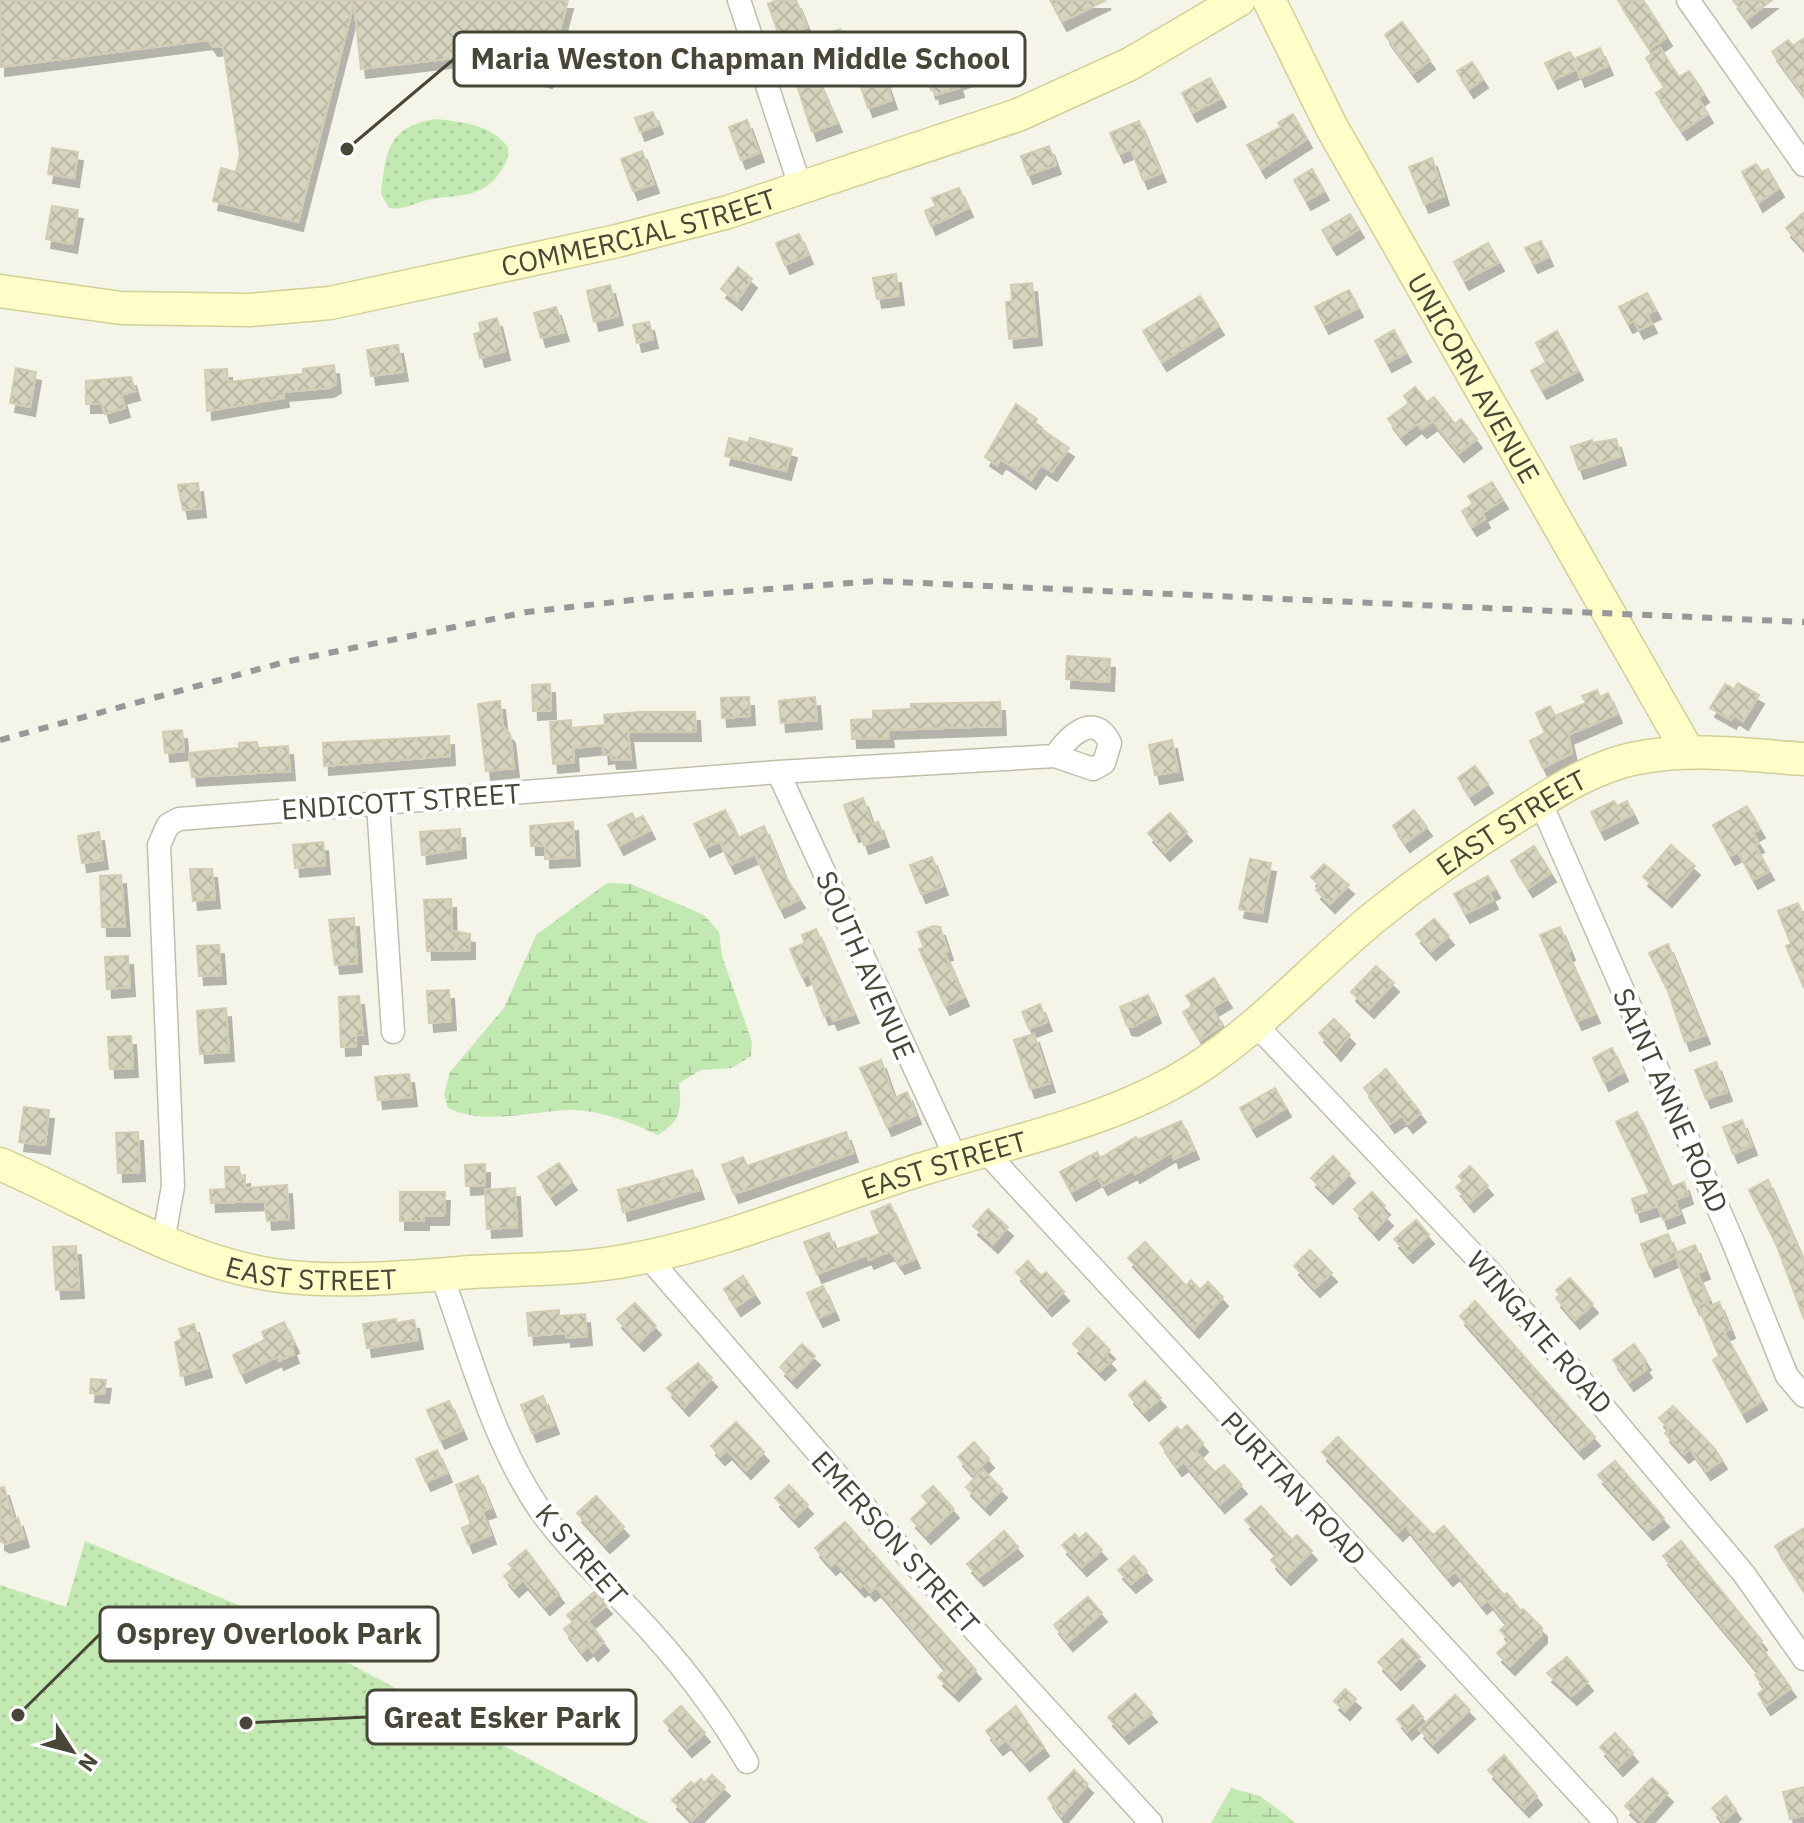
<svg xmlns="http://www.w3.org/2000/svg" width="1804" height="1823" font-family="'IBM Plex Sans',sans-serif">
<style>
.grass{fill:url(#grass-dots)}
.wetland{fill:url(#wetland-marsh)}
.building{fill:url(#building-cross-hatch);stroke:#d1ccb2;stroke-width:2;filter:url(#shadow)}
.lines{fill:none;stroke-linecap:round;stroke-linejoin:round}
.street-casing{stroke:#c0beab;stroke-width:25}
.secondary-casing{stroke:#d1d096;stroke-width:35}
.street{stroke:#fff;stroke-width:22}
.secondary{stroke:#fffec9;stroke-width:32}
.rail{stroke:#989898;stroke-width:6;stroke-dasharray:10 10;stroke-linecap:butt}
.labels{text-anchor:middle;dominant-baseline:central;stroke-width:8;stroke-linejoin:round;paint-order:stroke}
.street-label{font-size:28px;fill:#484637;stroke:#fff}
.leader{fill:none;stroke:#484637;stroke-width:3}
.callout-dot{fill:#484637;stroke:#fff;stroke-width:3}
.callout{fill:#fff;stroke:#484637;stroke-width:3}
.callout-label{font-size:30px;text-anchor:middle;font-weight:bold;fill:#484637}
</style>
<defs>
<pattern id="grass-dots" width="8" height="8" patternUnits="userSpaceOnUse" patternTransform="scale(2)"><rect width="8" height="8" fill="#c3e9b2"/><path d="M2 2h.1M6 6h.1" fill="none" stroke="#a9c99a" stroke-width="1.8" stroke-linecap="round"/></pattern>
<pattern id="wetland-marsh" width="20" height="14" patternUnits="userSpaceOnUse" patternTransform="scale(2)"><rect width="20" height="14" fill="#c3e9b2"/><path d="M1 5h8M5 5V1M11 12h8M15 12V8" fill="none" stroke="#a9c99a"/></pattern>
<pattern id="building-cross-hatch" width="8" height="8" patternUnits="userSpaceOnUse" patternTransform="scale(2)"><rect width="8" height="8" fill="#d6d3be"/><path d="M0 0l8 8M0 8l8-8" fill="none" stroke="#b9b6a4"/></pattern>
<filter id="shadow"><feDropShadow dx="5" dy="9" stdDeviation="0" flood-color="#0004"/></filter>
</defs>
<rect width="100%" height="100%" fill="#f4f4e9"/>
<path class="grass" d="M435,119C462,122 490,124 508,147C509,157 506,163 501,171C483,200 455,194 427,200C413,204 403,210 389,208L381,194C386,152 387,127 435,119Z
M85,1541L243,1607L649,1823H0V1585L66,1607Z"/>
<path class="wetland" d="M607,883L631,884L704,915L719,932L722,956L752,1042L751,1056L732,1068L701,1070L679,1083C682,1108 681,1121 658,1135C630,1122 601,1110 570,1110C530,1111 486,1126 448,1108L444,1094L450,1072L504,1008L536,935Z
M1231,1788L1260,1796L1296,1823H1211Z"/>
<path class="building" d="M0,0H568L547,79L520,72L523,56L505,52L361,69L354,3L298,222L213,201L221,168L236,172L240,154L223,46L213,47L208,40L0,67Z
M777,0H796L807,27L780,38L768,4Z
M1050,0H1106L1062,22Z
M1618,0H1643L1667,37L1650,49Z
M1733,0H1772L1747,19Z
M1402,22L1430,60L1413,73L1385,35Z
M840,29L848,50L830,56L822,36Z
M999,37L1011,68L990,77L987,70L957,81L959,88L935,95L934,89L931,90L919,52L947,49L953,67L980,56L976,45Z
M1804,38V95L1772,52L1788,40L1793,46Z
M1600,48L1608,66L1580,78L1577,69L1553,80L1545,63L1570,52L1574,59Z
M1660,48L1679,77L1689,71L1704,93L1698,98L1708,114L1682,131L1656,93L1665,87L1646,58Z
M877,56L892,100L868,108L853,64Z
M1472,62L1483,79L1469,89L1457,71Z
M811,64L837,123L812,132L792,70Z
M1210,78L1221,98L1192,113L1182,93Z
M653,112L658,125L640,132L635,118Z
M1293,114L1307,139L1261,169L1247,145L1281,127L1278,123Z
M747,120L759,153L741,160L729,127Z
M1139,121L1161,173L1143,180L1131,149L1119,154L1110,133Z
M1049,146L1056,165L1028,175L1021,156Z
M52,148L78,152L74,178L48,174Z
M642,151L654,184L633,191L621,159Z
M1432,158L1444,196L1424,204L1409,167Z
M1756,164L1762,172L1768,169L1779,188L1758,203L1742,172Z
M1312,169L1324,191L1306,201L1294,180Z
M959,188L968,208L931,226L925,211L936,206L932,198Z
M52,206L78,210L72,244L46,239Z
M1804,212V248L1786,228Z
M1350,214L1359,229L1332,246L1322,230Z
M799,234L808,255L785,265L776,243Z
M1541,241L1548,257L1533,264L1525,248Z
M1488,243L1499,262L1464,281L1454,262Z
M738,267L752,279L737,301L721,289Z
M896,274L899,296L877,299L873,278Z
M1032,283L1037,336L1009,339L1006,302L1012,301L1011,285Z
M610,285L618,316L594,322L587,291Z
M1349,290L1358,308L1324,325L1315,307Z
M1647,293L1656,310L1647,314L1652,324L1639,330L1634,321L1628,324L1619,307Z
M1200,296L1219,326L1162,362L1143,331Z
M556,307L564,332L541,338L534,313Z
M497,318L505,351L480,358L474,334L481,332L479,323Z
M649,322L653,339L637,343L633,325Z
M1394,330L1406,353L1387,363L1375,341Z
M1557,331L1578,371L1542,390L1531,371L1546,362L1536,343Z
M398,345L403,372L371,376L367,350Z
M334,365L336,384L329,388L283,392L284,398L207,411L205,370L227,369L228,382L303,374V369Z
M16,368L36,372L30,407L10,403Z
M131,377L135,391L121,395L125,408L105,414L102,404H86V381Z
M1415,387L1427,402L1434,397L1455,424L1461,419L1477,439L1459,453L1433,421L1422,429L1417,424L1401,436L1388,419L1409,403L1404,396Z
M1016,404L1037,419L1034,424L1069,448L1052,472L1041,465L1031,480L1001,459L997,465L985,457Z
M729,438L748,443L750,438L792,449L786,471L725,456Z
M1616,439L1621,456L1579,470L1571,447L1592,440L1593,443Z
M1492,482L1503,500L1482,513L1485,519L1472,527L1462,511L1473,504L1468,496Z
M198,483L201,508L183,510L178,485Z
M1067,656L1110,659L1109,682L1066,679Z
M1738,683L1759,695L1743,721L1734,715L1731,720L1710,708L1725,684L1734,689Z
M550,684L551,710L533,711L532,685Z
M1597,690L1600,697L1608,693L1617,714L1568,735L1572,753L1543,768L1530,741L1545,733L1536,713L1550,706L1555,716L1586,703L1582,696Z
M749,697L750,716L722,718L721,698Z
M815,697L817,720L781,723L779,701Z
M500,701L503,727L510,734L514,768L486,771L478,704Z
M1000,702L1001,726L888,730L889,738L852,739L851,720L873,719V711L911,709V704Z
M639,712H695L696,732H628L631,759L612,760L611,754L604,755L603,745L573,748L574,762L553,764L550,722L571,720V728L605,725L604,715Z
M182,730L184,751L165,753L163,732Z
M449,736L450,756L324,766L323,743Z
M1172,740L1178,771L1155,775L1149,745Z
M257,742L258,748L288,746L290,771L192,777L189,753L239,748V743Z
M1475,766L1488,784L1470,796L1458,778Z
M863,798L872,824L878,822L884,838L864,845L859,831L854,833L844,805Z
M1614,801L1617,806L1627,801L1633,814L1600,831L1591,812Z
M1747,806L1760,829L1753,833L1759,843L1755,845L1769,871L1753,880L1738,852L1730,856L1713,825Z
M725,810L738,838L764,826L784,875L800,899L780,909L755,854L730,865L720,841L705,848L694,824Z
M1414,810L1427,827L1405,843L1393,826Z
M632,813L635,820L643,816L650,830L619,846L608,825Z
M1170,813L1187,832L1165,852L1148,833Z
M573,822L575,857L545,859V846H531L530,826Z
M460,829L461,849L422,855L420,832Z
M99,832L103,860L82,863L78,836Z
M323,842L325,865L295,868L293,845Z
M1671,845L1695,866L1667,898L1643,877Z
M1534,846L1551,873L1528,888L1511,861Z
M932,857L943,886L921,894L910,865Z
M1250,859L1271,863L1262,913L1239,909Z
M1324,864L1349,885L1330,904L1316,890L1320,886L1311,877Z
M190,869H212L215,899L193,901Z
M121,875L125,927H102L100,876Z
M1488,876L1495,889L1489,892L1493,900L1465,914L1454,894Z
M451,899L452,931L470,934V950L427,951L424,900Z
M1798,903L1804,918V988L1786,946L1791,944L1778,911Z
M354,918L357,963L335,965L329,920Z
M1434,919L1449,936L1431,951L1416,934Z
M933,926L940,927L948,951L944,952L964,997L945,1006L919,949L924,948L918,932Z
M1560,927L1570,951L1567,953L1595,1014L1577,1021L1540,935Z
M816,929L854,1014L833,1021L830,1014L824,1016L809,974L802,977L790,949L805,943L802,935Z
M1668,944L1705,1035L1685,1042L1668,991L1649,953Z
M219,945L221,975L199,976L197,946Z
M128,956L130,987L107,989L105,957Z
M1376,966L1394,983L1369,1009L1351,992Z
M1214,978L1227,999L1212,1008L1223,1025L1200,1040L1183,1012L1193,1006L1186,996Z
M449,990L451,1021L429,1023L427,991Z
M1148,995L1156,1014L1133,1027L1127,1026L1120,1007Z
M359,996L363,1035H356V1046L341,1047L339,997Z
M1040,1004L1047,1022L1029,1029L1022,1012Z
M226,1008L229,1052L200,1054L197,1011Z
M1334,1019L1350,1035L1336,1052L1319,1033Z
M1034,1034L1050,1083L1030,1089L1014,1040Z
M131,1036L133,1068L110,1069L108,1037Z
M1612,1048L1623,1072L1604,1082L1593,1058Z
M881,1060L894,1098L907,1092L916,1115L887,1127L860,1068Z
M1716,1062L1727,1092L1706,1099L1695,1070Z
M1386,1069L1421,1113L1408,1124L1402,1116L1390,1124L1364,1088Z
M409,1074L412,1097L378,1100L375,1077Z
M1275,1088L1286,1108L1252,1128L1240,1108Z
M24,1107L49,1110L45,1145L19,1142Z
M1637,1112L1671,1187L1684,1182L1688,1195L1675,1200L1680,1214L1663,1220L1658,1206L1636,1213L1632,1199L1650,1193L1616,1122Z
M1742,1120L1752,1146L1733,1154L1723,1127Z
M1181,1121L1194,1150L1174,1159L1172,1152L1135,1174L1133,1170L1103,1186L1098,1177L1071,1192L1060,1172L1097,1152L1100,1158L1136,1137L1138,1140Z
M138,1132L140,1172L118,1173L116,1133Z
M846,1132L853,1153L734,1194L722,1165L743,1157L747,1166Z
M1333,1156L1350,1174L1328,1195L1311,1178Z
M559,1163L572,1181L551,1196L538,1177Z
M485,1164V1185L466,1186L465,1165Z
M1470,1166L1488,1186L1469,1203L1456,1187L1463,1181L1459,1176Z
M225,1167H239L240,1176L245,1175V1188L287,1185L289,1219L267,1221L265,1201L211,1203L210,1190L226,1189Z
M692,1170L699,1190L623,1212L618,1190Z
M1768,1180L1804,1262V1319L1777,1246L1749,1190Z
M515,1188L517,1227L487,1229L485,1190Z
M400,1192H445L444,1216H424V1221H400Z
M1372,1192L1385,1206L1381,1210L1388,1217L1374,1231L1354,1209Z
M890,1204L915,1259L900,1265L890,1251L869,1260L867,1255L817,1274L804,1242L829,1233L835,1250L880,1234L871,1212Z
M988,1209L1008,1227L993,1244L973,1226Z
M1416,1220L1429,1235L1408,1254L1394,1239Z
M1668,1234L1675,1253L1695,1245L1705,1270L1697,1273L1709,1300L1695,1306L1676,1257L1650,1268L1641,1244Z
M1145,1242L1186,1286L1191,1280L1200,1290L1208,1282L1223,1297L1194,1329L1128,1258Z
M76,1246L79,1289L56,1290L53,1247Z
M1310,1250L1332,1273L1315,1288L1294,1266Z
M1028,1261L1041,1276L1046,1272L1064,1292L1047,1307L1016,1272Z
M743,1276L755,1294L736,1307L724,1289Z
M1570,1278L1593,1304L1575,1320L1556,1298L1560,1294L1556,1290Z
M823,1286L834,1311L818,1318L807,1293Z
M1475,1301L1595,1437L1579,1450L1460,1316Z
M1707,1302L1710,1306L1719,1302L1730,1329L1724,1332L1762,1401L1742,1413L1713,1360L1719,1356L1698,1306Z
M635,1303L656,1326L639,1342L617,1319Z
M559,1310V1316L585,1314L587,1336L566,1338V1333L529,1336L527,1313Z
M396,1319V1323L414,1320L418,1340L367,1348L363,1324Z
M284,1322L294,1344L291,1346L294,1354L279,1361L277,1357L241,1374L233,1355L265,1340L262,1332Z
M194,1324L207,1368L181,1376L175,1342L182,1339L179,1329Z
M1088,1328L1110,1350L1105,1355L1111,1361L1100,1371L1073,1344Z
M802,1344L815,1356L792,1379L780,1367Z
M1634,1344L1646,1361L1643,1363L1647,1369L1629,1382L1613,1360Z
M698,1363L712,1378L684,1407L667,1388Z
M91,1379L106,1380L104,1394L90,1393Z
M1145,1381L1161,1398L1144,1412L1129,1395Z
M543,1396L554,1425L532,1433L521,1405Z
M449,1401L462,1430L440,1440L427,1410Z
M1673,1406L1714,1448L1722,1460L1706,1471L1690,1449L1684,1454L1665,1433L1669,1429L1659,1418Z
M736,1422L764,1452L746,1470L727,1450L720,1456L711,1446Z
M1187,1425L1203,1443L1195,1451L1215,1472L1224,1465L1242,1485L1220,1504L1184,1462L1177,1467L1160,1443L1177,1427L1181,1431Z
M1338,1437L1433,1535L1444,1526L1504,1595L1507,1593L1521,1611L1523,1609L1542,1628V1634L1510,1666L1497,1653L1510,1641L1500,1630L1507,1624L1488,1600L1482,1605L1455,1571L1448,1577L1405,1525L1398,1532L1322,1452Z
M974,1442L989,1459L973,1474L958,1457Z
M437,1450L447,1473L426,1482L416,1459Z
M1615,1461L1664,1518L1648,1531L1598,1475Z
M983,1470L1002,1489L985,1506L966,1487Z
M478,1476L491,1508L482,1511L491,1535L468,1544L462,1528L471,1524L456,1485Z
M789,1485L808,1505L794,1518L775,1498Z
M933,1486L954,1509L926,1535L911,1519L928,1503L922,1496Z
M4,1487L14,1520L18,1518L24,1538L5,1544L0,1541V1488Z
M596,1496L624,1527L605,1544L577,1513Z
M1261,1506L1292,1540L1297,1535L1312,1551L1286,1576L1271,1560L1277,1554L1245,1520Z
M845,1522L976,1670L954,1692L938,1677L946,1669L876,1587L870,1592L864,1585L860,1588L836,1562L831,1566L815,1548Z
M1804,1528V1591L1775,1546Z
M1004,1531L1018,1547L979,1577L967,1564Z
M1086,1533L1102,1550L1082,1567L1062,1545L1075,1534L1079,1539Z
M1681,1541L1762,1641L1759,1644L1791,1688L1766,1706L1758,1694L1765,1688L1755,1675L1759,1672L1663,1556Z
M526,1550L559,1594L545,1606L523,1580L514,1588L504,1576L513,1568L509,1564Z
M1134,1556L1147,1571L1131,1584L1118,1570Z
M594,1592L607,1605L588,1621L604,1642L593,1652L589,1646L582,1652L564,1629L573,1622L567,1615Z
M1088,1597L1102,1613L1068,1642L1054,1625Z
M1402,1639L1420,1657L1396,1681L1378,1662Z
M1567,1657L1588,1682L1572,1696L1547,1673Z
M1345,1689L1356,1699L1345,1711L1334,1701Z
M1135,1694L1152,1713L1124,1735L1108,1717Z
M1455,1695L1470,1710L1433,1744L1419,1729Z
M1413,1705L1423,1717L1407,1731L1397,1719Z
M681,1706L705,1733L687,1748L664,1721Z
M1016,1706L1044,1747L1025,1762L1006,1740L998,1746L986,1731Z
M1615,1733L1633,1753L1618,1767L1600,1747Z
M1504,1755L1537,1796L1524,1808L1488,1770Z
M1074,1770L1088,1784L1061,1816L1048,1798Z
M712,1775L725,1787L692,1820L672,1800L691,1782L694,1785L701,1779L704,1783Z
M1652,1778L1668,1793L1642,1822L1625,1806Z
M1804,1787V1815L1790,1819L1783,1792Z
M1726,1796L1736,1810L1723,1821L1712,1808Z"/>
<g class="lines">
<defs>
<path id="street" d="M739,0L801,189
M1688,0L1804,165
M778,772L956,1158
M1540,801L1733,1242L1787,1376L1804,1396
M378,804L393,1032
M1255,1024L1488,1270L1744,1574L1804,1659
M985,1151L1606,1823
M163,1242L173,1186L159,845L168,825L179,819L778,772L1055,756L1093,769L1104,763L1110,743C1094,710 1068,737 1055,756
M647,1256L916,1566L1151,1823
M442,1276C471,1356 494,1447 545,1517C571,1552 603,1580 632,1611C676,1657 715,1707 747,1762"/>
<g id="secondary">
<path id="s1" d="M1269,0L1331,126L1687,750"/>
<path id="s2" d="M0,291L121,308L250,310L330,303L617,241L728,212L1018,115L1130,64L1239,0"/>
<path id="s3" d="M0,1164C89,1202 176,1260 273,1275C337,1284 407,1277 471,1272C520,1269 569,1270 618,1262C725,1245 826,1198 929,1167C1023,1138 1123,1119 1205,1063C1268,1020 1318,963 1377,915C1423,878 1472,844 1522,813C1558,790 1595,766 1637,758C1693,747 1748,755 1804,759"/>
</g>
</defs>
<use href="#street" class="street-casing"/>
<use href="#secondary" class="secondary-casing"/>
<use href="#street" class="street"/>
<use href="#secondary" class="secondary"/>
<path class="rail" d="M0,740L285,662L527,612L650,598L876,581L1804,622"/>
</g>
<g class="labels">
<g class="street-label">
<text stroke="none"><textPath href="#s2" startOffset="648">COMMERCIAL STREET</textPath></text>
<text stroke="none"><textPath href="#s1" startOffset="430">UNICORN AVENUE</textPath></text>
<text transform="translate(401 801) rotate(-4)">ENDICOTT STREET</text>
<text stroke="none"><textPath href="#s3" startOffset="1654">EAST STREET</textPath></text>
<text transform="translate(866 965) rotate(66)">SOUTH AVENUE</text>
<text transform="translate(1671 1100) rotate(66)">SAINT ANNE ROAD</text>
<text stroke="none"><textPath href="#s3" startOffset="982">EAST STREET</textPath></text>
<text stroke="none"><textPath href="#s3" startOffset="334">EAST STREET</textPath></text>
<text transform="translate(1540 1332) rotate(49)">WINGATE ROAD</text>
<text transform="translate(1294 1488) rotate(47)">PURITAN ROAD</text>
<text transform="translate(896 1542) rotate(48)">EMERSON STREET</text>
<text transform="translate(582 1554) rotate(49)">K STREET</text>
</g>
</g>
<path class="leader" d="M347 149L454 59M18 1715L100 1634M246 1723L367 1717"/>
<g class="callout-dot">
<circle cx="347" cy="149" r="8"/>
<circle cx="18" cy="1715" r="8"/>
<circle cx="246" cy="1723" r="8"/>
</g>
<g class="callout">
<rect x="454" y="32" width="571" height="54" rx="8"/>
<rect x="100" y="1607" width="338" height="54" rx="8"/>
<rect x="367" y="1690" width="269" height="54" rx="8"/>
</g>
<g class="callout-label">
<text x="740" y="69">Maria Weston Chapman Middle School</text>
<text x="269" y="1644">Osprey Overlook Park</text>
<text x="502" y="1728">Great Esker Park</text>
</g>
<g transform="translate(72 1751) rotate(126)" stroke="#ffffff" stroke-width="6" paint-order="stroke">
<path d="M0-6L14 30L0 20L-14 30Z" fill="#484637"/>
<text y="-12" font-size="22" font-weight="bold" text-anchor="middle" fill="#484637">N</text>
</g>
</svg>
